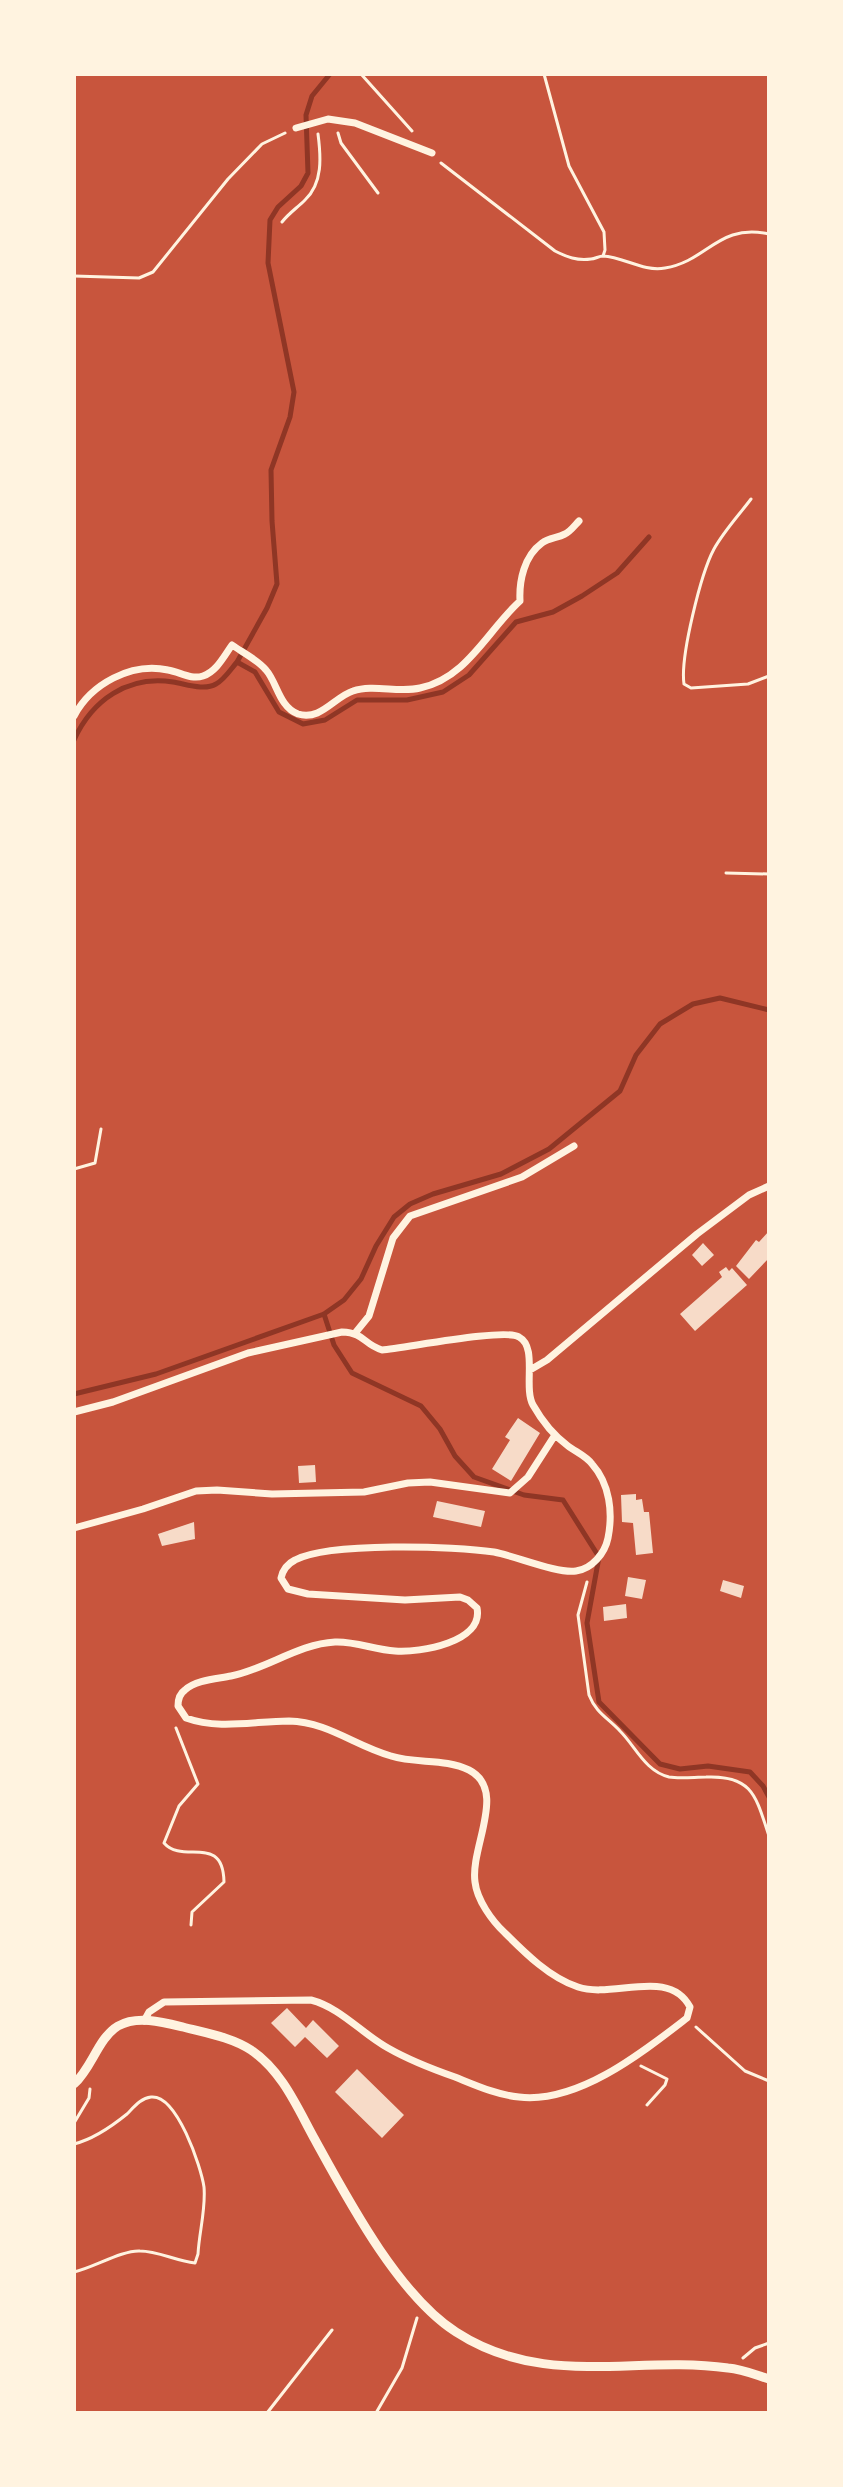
<svg xmlns="http://www.w3.org/2000/svg" width="843" height="2487" font-family="Arial,sans-serif">
<style>
.lines{fill:none;stroke-linecap:round;stroke-linejoin:round}
.stream{stroke:#8f3625;stroke-width:5}
.building{fill:#f7dbc8}
.path{stroke:#fff3e0;stroke-width:3}
.minor{stroke:#fff3e0;stroke-width:7}
.tertiary{stroke:#fff3e0;stroke-width:9}
</style>
<rect width="100%" height="100%" fill="#c8553d"/>
<g class="lines">
<path class="stream" d="M237,662L267,608L277,584L272,521L271,470L290,417L294,392L268,263L270,220L278,207L301,186L308,173L306,115L312,96L330,74
M74,740C92,700 128,675 173,682C186,684 204,691 216,684C224,680 231,669 237,662L255,672L279,712L303,724L325,720L357,700H407L443,692L469,675L516,622L553,612L582,596L617,573L649,537
M324,1314L334,1345L352,1373L421,1406L440,1429L455,1456L474,1477L524,1495L563,1500L599,1557L587,1623L599,1702L660,1764L680,1769L708,1766L750,1772L763,1786L769,1797
M74,1394L156,1374L324,1314L344,1300L361,1279L376,1246L394,1217L410,1204L433,1194L501,1174L549,1149L620,1091L636,1055L660,1024L693,1004L720,998L769,1010"/>
</g>
<path class="building" d="M769,1231V1258L749,1279L736,1266L756,1240L759,1242Z
M703,1243L714,1255L702,1266L692,1255Z
M726,1267L729,1271L732,1268L747,1285L695,1331L680,1314L722,1277L719,1272Z
M518,1418L540,1433L511,1481L492,1469L510,1440L505,1437Z
M315,1465L316,1482L299,1483L298,1466Z
M636,1494V1500L642,1499L644,1512H649L653,1553L636,1555L633,1523L622,1522L621,1495Z
M437,1501L485,1511L481,1527L433,1517Z
M194,1522L195,1539L162,1546L158,1534Z
M628,1577L646,1580L642,1599L625,1596Z
M723,1580L744,1586L741,1598L720,1591Z
M626,1604L627,1618L604,1621L603,1607Z
M287,2008L306,2028L313,2020L339,2046L327,2058L305,2037L295,2047L271,2023Z
M357,2069L404,2115L382,2138L335,2092Z"/>
<g class="lines">
<path class="path" d="M361,74L412,131
M544,74L569,166L604,232L605,250L603,256
M338,133L341,143L378,193
M441,163L555,251C567,257 577,261 591,259C595,259 599,256 603,256C624,257 643,272 665,268C708,261 718,223 769,234
M282,222C289,213 297,208 305,200C323,183 321,157 318,134
M74,276L139,278L153,272L228,179L262,144L285,133
M751,499C739,515 724,531 714,549C701,573 680,657 684,684L691,688L748,684L769,676
M726,873L769,874
M74,1169L95,1163L101,1129
M587,1582L578,1615L589,1695C596,1713 608,1718 620,1731C636,1747 645,1771 669,1777C680,1779 695,1777 706,1777C753,1775 756,1797 769,1836
M176,1728L198,1784L179,1806L164,1843C183,1865 223,1833 224,1882L192,1912L191,1925
M696,2027L745,2071L769,2081
M641,2066L667,2079L665,2085L647,2105
M74,2123L89,2098L90,2089
M74,2144C94,2139 111,2127 127,2114C134,2107 141,2098 151,2097C177,2094 201,2167 204,2187C206,2209 199,2233 198,2254L195,2263C176,2261 158,2251 140,2251C122,2250 93,2268 74,2272
M743,2358L755,2348L769,2343
M267,2413L332,2330
M376,2413L402,2368L417,2318"/>
<path class="minor" d="M296,128L328,119L355,123L432,153
M74,716C91,684 131,662 168,670C180,672 191,680 203,676C217,671 224,656 232,645C242,652 258,660 266,670C277,682 279,707 298,714C321,721 334,697 353,691C373,684 399,693 420,688C467,678 487,631 520,601C519,581 524,556 542,543C549,538 557,538 565,534C570,532 575,525 579,521
M356,1332L369,1316L393,1238L410,1216L522,1177L574,1146
M530,1370L547,1360L697,1234L749,1195L769,1186
M74,1412L113,1402L248,1353L342,1332C365,1333 363,1344 382,1350C406,1348 505,1328 519,1337C538,1347 523,1387 533,1405C542,1421 553,1435 568,1446C576,1452 586,1456 592,1464C610,1484 613,1513 608,1538C605,1553 592,1569 576,1571C558,1574 515,1556 494,1552C455,1546 329,1542 295,1560C287,1564 283,1569 281,1578L288,1589L308,1594L405,1600L460,1597L468,1600L477,1608C484,1642 420,1653 395,1651C375,1650 355,1641 335,1642C298,1644 267,1669 231,1676C216,1679 196,1680 185,1690C179,1694 178,1700 178,1706L186,1718C219,1730 255,1721 289,1721C328,1722 355,1746 391,1756C416,1764 445,1758 469,1770C508,1790 470,1847 475,1882C477,1900 492,1921 505,1933C525,1953 550,1978 578,1987C613,1999 669,1967 690,2007L687,2018C643,2052 578,2104 519,2097C497,2095 475,2085 455,2077C432,2069 409,2060 388,2048C361,2033 341,2008 311,2000L164,2002L149,2012L144,2021
M74,1528L143,1509L196,1491L217,1490L272,1494L364,1492L408,1483L430,1482L510,1493L528,1477L555,1435"/>
<path class="tertiary" d="M74,2084C92,2068 98,2038 118,2026C137,2015 163,2022 183,2027C206,2033 231,2037 251,2050C282,2071 297,2107 314,2138C347,2198 398,2295 456,2332C544,2389 633,2355 728,2368C742,2369 756,2375 769,2379"/>
</g>
<rect width="843" height="2487" fill="none" stroke="#fff3e0" stroke-width="152"/>
</svg>
